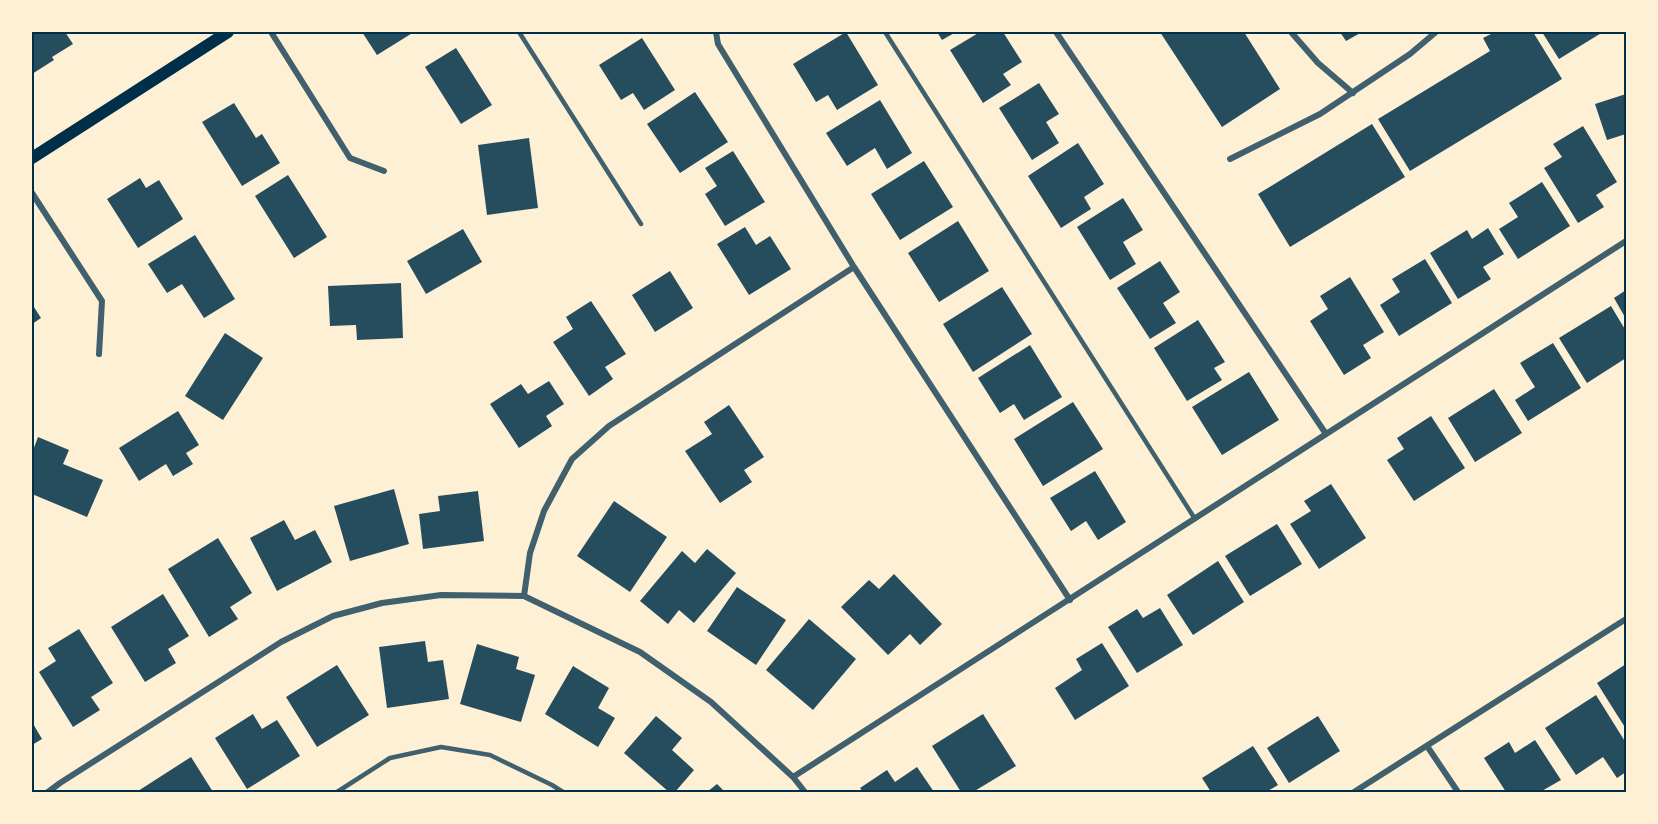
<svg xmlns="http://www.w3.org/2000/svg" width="1658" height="824" font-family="'Times New Roman',serif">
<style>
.building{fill:#264d5e}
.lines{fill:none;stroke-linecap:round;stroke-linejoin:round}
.service{stroke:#3f606c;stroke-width:4.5}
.minor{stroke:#3f606c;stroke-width:6}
.secondary{stroke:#003049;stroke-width:12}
.neatline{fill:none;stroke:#003049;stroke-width:2}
</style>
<rect width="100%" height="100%" fill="#fdf0d5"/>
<path class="building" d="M32,32H65L73,44L52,57L54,60L32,74Z
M362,32H414L377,55Z
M846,32L878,85L837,110L828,95L816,102L793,64Z
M937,32H956L942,40Z
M980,32H1003L1022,62L1003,74L1011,85L983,103L950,50Z
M1160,32H1244L1280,89L1222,127Z
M1340,32H1362L1346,41Z
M1495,32H1533L1562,79L1410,171L1378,119L1490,51L1483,38Z
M1542,32H1603L1559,59Z
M642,38L675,90L644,110L633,93L621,100L599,65Z
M456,48L492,105L461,124L425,67Z
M1039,83L1059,114L1046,122L1059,143L1032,160L999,108Z
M695,92L728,142L680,173L647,124Z
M1626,94V134L1607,140L1595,104Z
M880,100L912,153L887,169L875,148L847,166L826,133Z
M234,103L256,138L262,134L280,163L242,186L202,122Z
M1372,124L1405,177L1290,247L1258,194Z
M1583,126L1617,182L1596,195L1604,207L1578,223L1544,168L1562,157L1553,144Z
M529,138L538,208L487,215L478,145Z
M1078,143L1104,184L1084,197L1091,209L1061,228L1028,176Z
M733,151L765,202L725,226L705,194L717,186L705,168Z
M924,161L953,207L900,240L871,194Z
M288,175L327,237L294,258L255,196Z
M140,178L146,188L159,180L183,219L138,248L107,199Z
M1542,182L1570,226L1518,259L1499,229L1518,217L1509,203Z
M1123,198L1143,230L1123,242L1136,264L1110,280L1077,227Z
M958,221L989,271L939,302L908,253Z
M745,227L756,245L770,236L791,269L749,295L717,244Z
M1488,228L1504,254L1483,267L1491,279L1458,299L1430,253L1467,230L1472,239Z
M463,229L482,262L426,294L407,261Z
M195,235L235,299L204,318L182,284L167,293L148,264Z
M1425,259L1452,303L1399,336L1380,305L1400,292L1392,279Z
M1160,261L1180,292L1163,303L1176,323L1150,339L1117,288Z
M670,271L693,308L655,332L632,295Z
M1350,277L1384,332L1363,345L1371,358L1344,375L1310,321L1328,309L1320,296Z
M401,283L403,338L357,340L356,325L330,326L328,286Z
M1002,287L1032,334L973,372L943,324Z
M1626,290V319L1614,298Z
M591,301L626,354L605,367L613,379L589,396L553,342L573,329L566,317Z
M32,304L41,318L32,324Z
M1611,306L1626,331V358L1587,383L1559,338Z
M1198,320L1225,362L1214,368L1222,380L1187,401L1154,348Z
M225,333L263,358L223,420L185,396Z
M1553,343L1581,388L1528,421L1515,400L1535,387L1520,363Z
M1030,345L1062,397L1024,420L1014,404L1000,413L978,378Z
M1249,372L1279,420L1222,455L1192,407Z
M549,381L564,404L546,416L552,426L519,448L490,404L521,384L528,394Z
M1494,389L1522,433L1475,462L1448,418Z
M1073,402L1103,449L1043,486L1014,439Z
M729,405L764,457L744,470L752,482L720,503L685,451L712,434L704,422Z
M178,411L199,445L186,453L193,464L173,476L166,464L139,481L119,448Z
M1431,416L1465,468L1414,501L1387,460L1404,449L1397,438Z
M38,437L69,450L63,464L103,480L87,517L32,494V453Z
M1095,471L1126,522L1098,540L1086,521L1071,531L1050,498Z
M1331,484L1366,538L1319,569L1290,524L1311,511L1304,501Z
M394,489L409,544L350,561L334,506Z
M478,491L484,541L423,549L419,514L440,511L438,496Z
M614,501L667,537L630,592L577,556Z
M284,520L295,540L315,530L332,562L277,591L250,538Z
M1277,524L1302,564L1250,596L1225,556Z
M218,538L252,593L230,607L238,619L209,637L168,569Z
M707,549L736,573L694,623L679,610L668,624L640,601L682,551L695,563Z
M1218,561L1244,602L1193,635L1167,595Z
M894,574L942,624L920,645L910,634L888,655L841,607L869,580L879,589Z
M737,587L786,620L756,665L707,631Z
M163,594L189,636L168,649L176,663L145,682L111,627Z
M1160,608L1183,645L1137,673L1108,627L1137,609L1143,618Z
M809,619L856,659L813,710L766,670Z
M79,629L113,683L91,697L100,710L73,727L39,672L56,661L48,648Z
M425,641L428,662L443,660L449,699L387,708L379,647Z
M1102,643L1129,686L1075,720L1055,688L1082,670L1076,659Z
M477,644L519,657L516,669L535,675L521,722L460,704Z
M1626,664V729L1597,683Z
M337,665L369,715L317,747L286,697Z
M573,666L609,688L598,708L615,718L598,747L545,714Z
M1596,695L1626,743V772L1617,778L1603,757L1576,775L1545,728Z
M253,714L262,729L277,720L300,756L247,789L215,738Z
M983,714L1016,766L973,792H961L932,746Z
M656,716L682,738L672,750L694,770L675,792H669L624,753Z
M1318,716L1340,751L1289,783L1267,748Z
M32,722L42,739L32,745Z
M1535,740L1561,780L1540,792H1506L1484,758L1509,742L1515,753Z
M1253,746L1278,785L1266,792H1211L1202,778Z
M191,757L213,792H139L138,791Z
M917,767L934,792H863L860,788L887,770L895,782Z
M717,784L725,792H707Z"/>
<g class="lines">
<path class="service" d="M519,32L641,224
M885,32L1195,519
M337,792L390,758L441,747L490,755L552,785L563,792"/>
<path class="minor" d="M271,32L350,158L384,171
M716,32L718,44L854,267L1070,600
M1056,32L1326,434
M1291,32L1318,63L1353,93
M1230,159L1320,114L1410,54L1436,32
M32,193L102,301L99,354
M524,596L530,553L544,511L572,459L609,426L854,267
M1427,746L1458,792
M793,777L1626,241
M48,792L60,783L281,642L333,616L382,603L441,595L524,596L640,652L711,702L793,777L805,792
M1354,792L1626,619"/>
<path class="secondary" d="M32,158L228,32"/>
</g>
<rect width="1658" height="824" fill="none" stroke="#fdf0d5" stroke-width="66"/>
<rect x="33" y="33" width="1592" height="758" class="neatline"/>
</svg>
